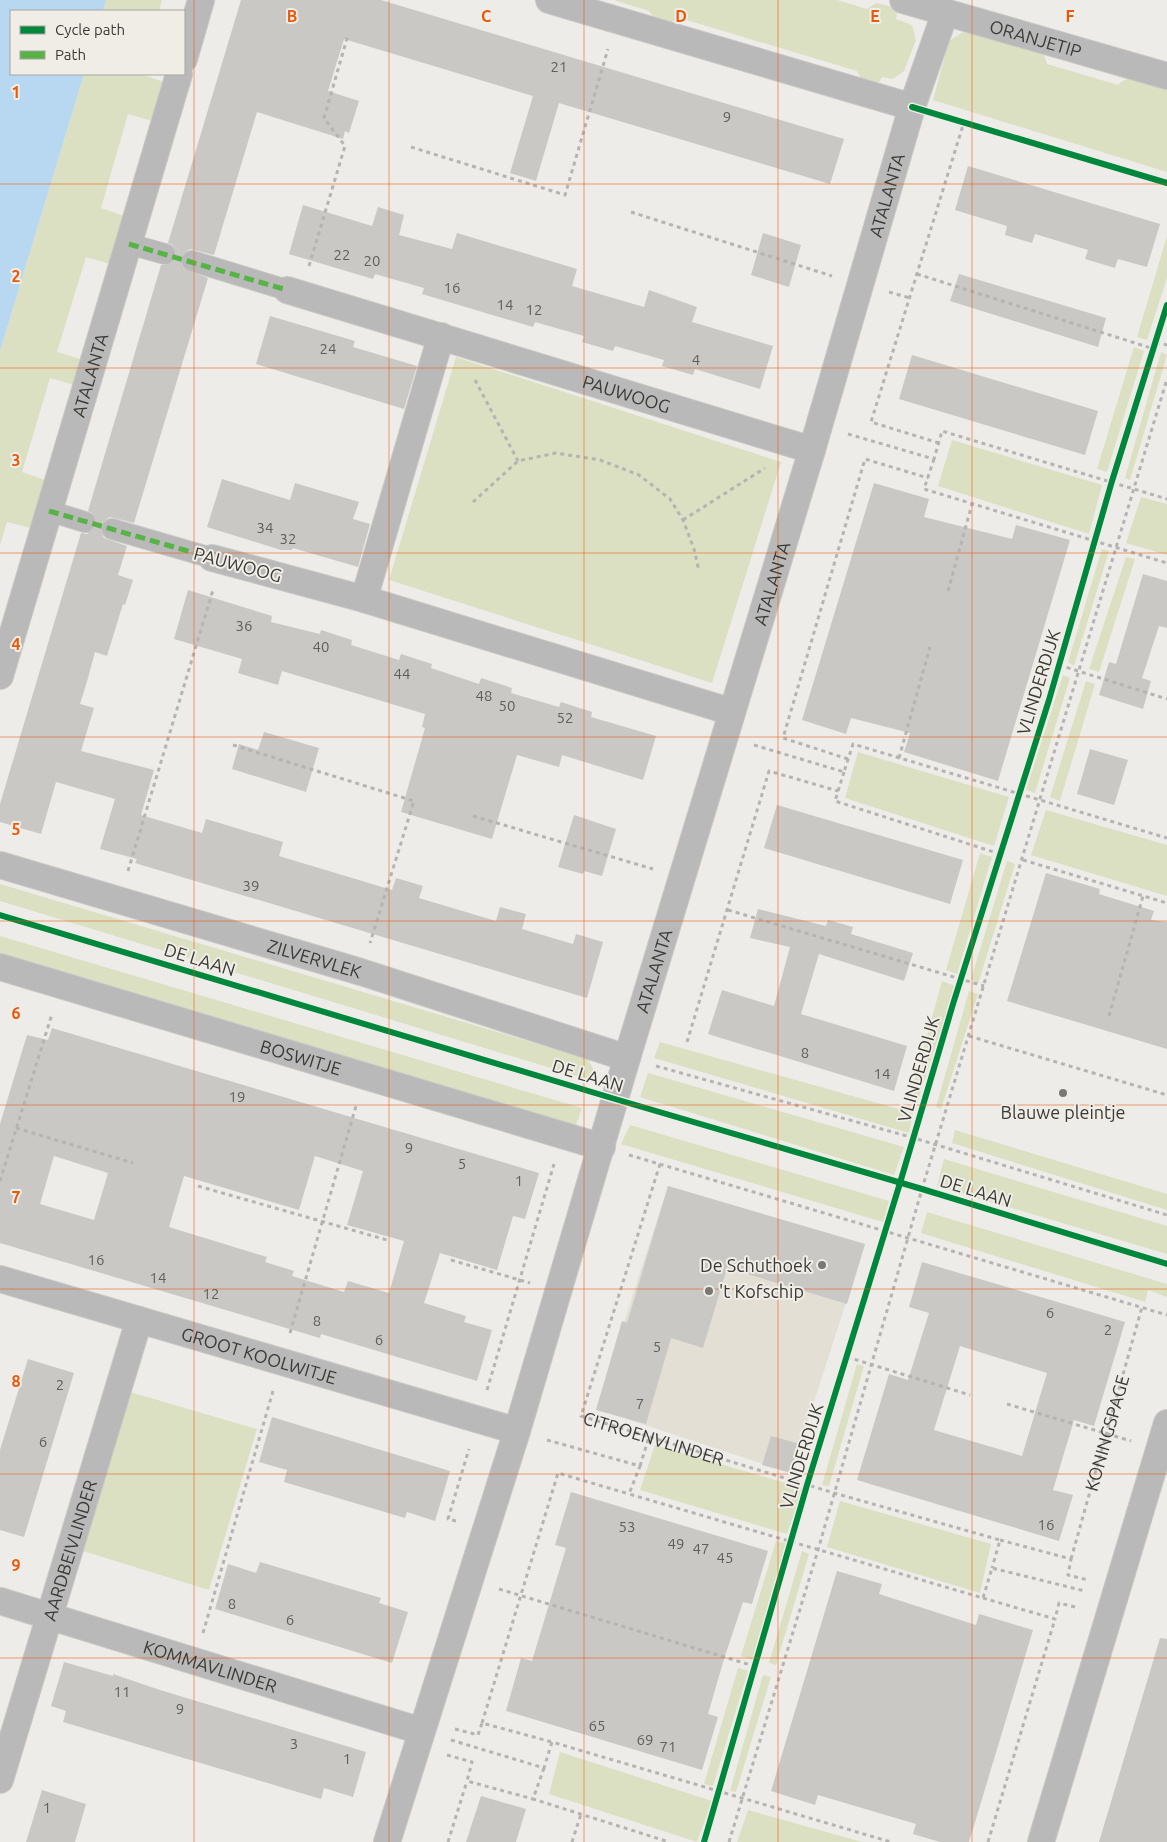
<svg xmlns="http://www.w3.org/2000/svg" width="1167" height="1842" font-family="Ubuntu,sans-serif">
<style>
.built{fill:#e3dfd5}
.green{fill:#dbe0c2}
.water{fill:#b8d8f2}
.building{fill:#c9c8c5;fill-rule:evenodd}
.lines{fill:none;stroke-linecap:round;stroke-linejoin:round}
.pedestrian-tunnel{stroke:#c9c8c5;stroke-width:20;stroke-dasharray:20 10;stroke-linecap:butt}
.pedestrian-casing{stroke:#c9c8c5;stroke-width:22}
.minor-casing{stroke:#c9c8c5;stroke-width:28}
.path{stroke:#b5b4b3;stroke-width:3;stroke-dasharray:4 4;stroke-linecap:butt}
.pedestrian{stroke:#b9b9b9;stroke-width:20}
.minor{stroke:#b9b9b9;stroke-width:26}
.quiet{stroke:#57b346;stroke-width:5;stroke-dasharray:10 5;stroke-linecap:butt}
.cycleway-casing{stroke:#efede6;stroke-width:9}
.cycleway{stroke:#00873e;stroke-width:6}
.grid{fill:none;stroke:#e8590c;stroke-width:1;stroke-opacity:0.55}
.poi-dot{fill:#797875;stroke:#efede6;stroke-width:2}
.labels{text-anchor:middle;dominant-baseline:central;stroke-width:4;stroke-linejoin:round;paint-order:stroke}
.number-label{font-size:15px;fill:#5e5e5a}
.street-label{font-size:18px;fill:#3b3a37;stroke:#efede6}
.poi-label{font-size:18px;fill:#3b3a37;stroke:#efede6}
.grid-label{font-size:16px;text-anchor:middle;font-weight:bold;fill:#e8590c;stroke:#efede6;stroke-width:4;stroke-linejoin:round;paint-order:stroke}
</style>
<rect width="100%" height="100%" fill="#edece8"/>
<path class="built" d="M668,1186L865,1244L791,1473L596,1409Z"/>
<path class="green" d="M106,0H162L159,11H103Z
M614,0H837L867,9L876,3L898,8L896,19L912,25L916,40L904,71L893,79L882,77L875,88L862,80L857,71L680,18L668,24L655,19L649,11Z
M963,32L987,37L1044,55L1047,64L1118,85C1133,70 1150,82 1167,88V172L933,100L949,41Z
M84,74H140L164,82L152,121L128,114L101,208L124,216L110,264L86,257L57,352L81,359L74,385L50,378L22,472L45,480L31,528L7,522L0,545V351Z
M1167,236V278L1147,340L1137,337Z
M1134,347L1144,351L1107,472L1097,469Z
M1161,352L1167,355L1130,480L1125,478Z
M456,357L781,462L712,683L389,580Z
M952,440L1102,485L1089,534L938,486Z
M1141,497L1167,504V555L1126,543Z
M1102,549L1109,551L1074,666L1068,662Z
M1126,557L1135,559L1099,672L1089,669Z
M1063,675L1070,678L1035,793L1026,790Z
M1086,681L1095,684L1060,801L1050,797Z
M858,752L1009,797L994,846L845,798Z
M1046,810L1167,845V896L1031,855Z
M980,853L992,857L957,974L946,970Z
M1007,861L1015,864L978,984L971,979Z
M0,884L588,1059L600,1083L0,901Z
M0,936L582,1108L575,1128L0,956Z
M942,981L955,986L918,1100H909Z
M969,991L978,994L941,1109L936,1107Z
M660,1042L913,1113L909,1133L654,1058Z
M648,1073L904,1147L894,1175L640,1097Z
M630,1125L889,1201L883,1222L621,1144Z
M955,1130L1167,1194V1210L952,1143Z
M944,1159L1167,1226V1254L937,1186Z
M927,1212L1167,1284V1297L1148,1290L1145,1302L921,1233Z
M857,1364L864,1366L829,1486L822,1485Z
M130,1392L257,1429L209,1590L83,1551Z
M655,1445L803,1488L787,1534L640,1490Z
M840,1501L991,1544L980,1593L827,1547Z
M776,1541L786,1543L753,1660L741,1656Z
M802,1551L809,1554L776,1665L769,1663Z
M738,1668L748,1671L713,1786L704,1784Z
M763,1675L771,1677L736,1792L730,1791Z
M560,1752L712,1801L697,1842L549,1794Z
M748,1810L862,1842H737Z"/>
<path class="water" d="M0,0H106L103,11H11V74H84L0,351Z"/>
<path class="building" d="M241,0H381L844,139L830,184L559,103L536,181L510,173L533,96L344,39L328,91L359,101L349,133L345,131L343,139L257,112L214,255L190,249L184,253L181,258V264L184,269L208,278L134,523L110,517L104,520L101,526V532L104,538L127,546L118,575L133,580L125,605L123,604L107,656L95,652L88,678L80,704L94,708L81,751L154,770L141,815L202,833L206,819L283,842L279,856L392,890L396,878L423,886L419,898L496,921L500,907L526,914L522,929L573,944L576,934L603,942L587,998L135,863L137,859L100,849L115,799L56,782L41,834L0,822V804L81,533L87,534L93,531L96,525V519L94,514L88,511L161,265H168L174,262L176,258V251L173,245L168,243Z
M968,166L1160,224L1147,267L1118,259L1115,268L1085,259L1088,250L1035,234L1032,243L1005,235L1007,226L955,210Z
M303,205L372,226L378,207L404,215L399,235L452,249L457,233L577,269L572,286L644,307L649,290L697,307L692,322L773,346L760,389L695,369L693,375L662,366L664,360L615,346L613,351L582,342L584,336L535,322L533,327L422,294L424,288L375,274L373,279L289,254Z
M763,233L801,245L789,287L751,275Z
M959,274L1106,318L1098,347L950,301Z
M270,316L355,341L353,347L417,366L404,409L256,364Z
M912,355L1098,411L1085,455L899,399Z
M222,479L290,500L295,483L359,502L353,519L370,524L358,567L293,548L292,550H281L207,527Z
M874,483L929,499L924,517L1012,539L1016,525L1070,540L998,781L904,752L910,733L851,718L846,734L802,720Z
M1143,574L1167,581V628L1159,626L1142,678L1151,681L1143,709L1099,695L1109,662L1116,664Z
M188,590L272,616L271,622L320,634L321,630L352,640L351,645L399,660L401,654L432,664L431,668L479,684L481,678L512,688L511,693L559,707L561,702L592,712L591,717L656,736L643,780L562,755L559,767L517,755L492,839L401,812L425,728L422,727L425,714L282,671L278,685L238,673L242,659L174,639Z
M264,732L319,748L306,792L232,769L239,744L258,750Z
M1090,749L1128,760L1114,805L1077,794Z
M777,805L963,860L950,904L764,848Z
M574,815L616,829L602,876L584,871L583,874L558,867Z
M1046,873L1100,889L1099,894L1154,911L1151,920L1167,922V1049L1007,1001Z
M758,909L826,926L828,920L853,927L851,934L913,953L904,981L819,954L801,1014L907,1046L894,1091L708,1034L722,990L774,1006L790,947L750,938Z
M52,1028L539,1173L525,1219L513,1216L497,1270L440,1253L424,1303L466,1316L464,1322L492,1330L477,1381L321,1334L320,1338L0,1243V1124L27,1035L48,1040ZM54,1156L108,1173L94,1220L40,1204ZM315,1156L363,1171L347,1225L404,1241L389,1293L348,1281L344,1292L292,1276L294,1271L265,1262L267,1257L169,1227L184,1176L299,1210Z
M668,1186L865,1244L847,1304L727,1268L703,1348L671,1338L646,1424L596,1410L622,1321L627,1323Z
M922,1262L1125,1322L1094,1426L1074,1420L1053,1490L1073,1495L1059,1541L857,1480L889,1374L908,1380L929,1313L909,1307ZM960,1346L1047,1373L1022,1456L934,1430Z
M28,1359L74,1373L24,1537L0,1530V1450Z
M272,1417L450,1471L435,1521L407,1512L405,1518L284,1482L287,1470L259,1462Z
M771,1436L800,1444L791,1473L762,1465Z
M571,1492L768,1551L752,1604L743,1602L724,1659L708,1714L718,1717L702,1770L506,1711L521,1658L532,1661L566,1548L555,1545Z
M260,1562L381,1598L379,1603L408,1612L392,1663L215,1609L228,1564L256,1573Z
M837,1571L882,1584L879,1594L976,1625L979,1614L1033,1630L969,1842H940L913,1834L916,1824L818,1795L815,1805L771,1791Z
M1160,1638L1167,1639V1842H1099Z
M64,1662L113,1676V1674L160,1690L366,1752L353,1797L324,1788L321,1799L63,1722L66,1711L51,1706Z
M42,1790L86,1804L75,1842H26Z
M481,1796L526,1809L516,1842H466Z"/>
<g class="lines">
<path class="pedestrian-tunnel" d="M165,254L192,261
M85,522L112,529"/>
<defs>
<path id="pedestrian" d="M129,244L165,254
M192,261L287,290
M49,511L85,522
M112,529L212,558"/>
<g id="minor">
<path d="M549,0L912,107"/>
<path id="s3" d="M903,0L1167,76"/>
<path d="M184,59L201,0"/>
<path id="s4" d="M287,290L812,450"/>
<path d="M212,558L364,599L732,712"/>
<path d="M364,599L441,336"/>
<path id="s5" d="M0,676L179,74"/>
<path id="s6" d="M0,865L361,972L627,1058"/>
<path id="s7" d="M0,967L602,1147"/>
<path id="s8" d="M0,1279L517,1431"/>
<path id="s9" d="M0,1601L421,1731"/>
<path id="s10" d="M0,1780L139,1320"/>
<path id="s11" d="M387,1842L517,1431L627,1058L812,450L912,107L945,13"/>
<path d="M1041,1842L1167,1423"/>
</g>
</defs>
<use href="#pedestrian" class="pedestrian-casing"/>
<use href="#minor" class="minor-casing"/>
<g class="path">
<path d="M411,147L565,195L608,49"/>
<path d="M631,212L832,276"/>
<path d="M309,266L345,146L324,118L348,35"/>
<path d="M917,274L1154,349"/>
<path d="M889,292L910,298"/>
<path d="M1156,342L1167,345"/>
<path d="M475,380L518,461"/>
<path d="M848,434L934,459L942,431L1167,499"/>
<path d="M939,443L871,422L964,122"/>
<path d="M934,459L924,489L1167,563"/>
<path d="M473,502L518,461L556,453L600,460L639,475L670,499L683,520L694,549L699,571"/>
<path d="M683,520L765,468"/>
<path d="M948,591L972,504"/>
<path d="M1059,665L1167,699"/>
<path d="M233,745L414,801L370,943"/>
<path d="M754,745L844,772L853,744L1167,838"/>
<path d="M899,758L930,647"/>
<path d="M848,759L783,738L865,459L928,478"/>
<path d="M844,772L835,801L1000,854"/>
<path d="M473,816L653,869"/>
<path d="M1023,860L1167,903"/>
<path d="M128,871L213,590"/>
<path d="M728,910L984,986"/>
<path d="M1109,1016L1143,896"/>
<path d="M969,1036L1167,1095"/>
<path d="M687,1042L769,771L838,791"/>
<path d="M656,1066L914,1138L1167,1215"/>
<path d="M16,1128L133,1163"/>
<path d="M629,1155L1167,1315"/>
<path id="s1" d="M660,1164L581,1416L834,1493L1000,1540L992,1568"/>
<path d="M0,1181L52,1014"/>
<path d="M198,1186L387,1240"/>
<path d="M451,1260L530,1283"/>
<path d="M290,1333L356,1106"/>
<path d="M847,1357L970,1395"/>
<path d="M487,1390L554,1164"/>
<path d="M1007,1404L1131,1441"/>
<path d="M547,1440L640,1466L629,1494L983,1598L992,1568L1085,1591"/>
<path d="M640,1466L649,1437"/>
<path d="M456,1521L448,1519L469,1449"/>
<path d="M1000,1540L1071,1559L1068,1575L1088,1580"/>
<path id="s2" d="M1071,1559L1142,1307"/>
<path d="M499,1589L754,1666"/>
<path d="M983,1598L1055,1619L1059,1603L1079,1608"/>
<path d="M203,1633L273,1391"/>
<path d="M482,1723L558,1473L629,1494"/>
<path d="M455,1729L478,1735L482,1723L552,1742"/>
<path d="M451,1740L544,1768L552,1742L891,1842"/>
<path d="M447,1755L472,1762L467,1781L533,1799"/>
<path d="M544,1768L533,1799L669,1842"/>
<path d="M448,1842L467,1781"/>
<path d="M572,1842L581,1814"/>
<path d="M729,1842L818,1550L922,1189L1167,379"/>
<path d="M988,1842L1055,1619"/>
</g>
<use href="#pedestrian" class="pedestrian"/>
<use href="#minor" class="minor"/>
<path class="quiet" d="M129,244L287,290
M49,511L212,558"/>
<defs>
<path id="cycleway" d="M912,107L1167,183
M0,915L615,1099L922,1189L1167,1264
M704,1842L807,1485L900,1183L953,1004L1049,700L1112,481L1167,305"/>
</defs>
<use href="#cycleway" class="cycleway-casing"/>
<use href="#cycleway" class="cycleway"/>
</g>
<path class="grid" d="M194,0V1842M389,0V1842M584,0V1842M778,0V1842M972,0V1842M0,184H1167M0,368H1167M0,553H1167M0,737H1167M0,921H1167M0,1105H1167M0,1289H1167M0,1474H1167M0,1658H1167"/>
<g class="poi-dot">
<circle cx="1063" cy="1093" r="5"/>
<circle cx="822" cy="1265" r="5"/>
<circle cx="709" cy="1291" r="5"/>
</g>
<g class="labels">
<g class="number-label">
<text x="559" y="66">21</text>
<text x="727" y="116">9</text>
<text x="342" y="254">22</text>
<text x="372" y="260">20</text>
<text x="452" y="287">16</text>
<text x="505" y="304">14</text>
<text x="534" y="309">12</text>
<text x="328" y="348">24</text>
<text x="696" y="359">4</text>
<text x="265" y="527">34</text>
<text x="288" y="538">32</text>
<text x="244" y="625">36</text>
<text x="321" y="646">40</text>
<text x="402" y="673">44</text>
<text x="484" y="695">48</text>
<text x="507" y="705">50</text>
<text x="565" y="717">52</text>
<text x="251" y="885">39</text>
<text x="805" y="1052">8</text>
<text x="882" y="1073">14</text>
<text x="237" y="1096">19</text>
<text x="409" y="1147">9</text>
<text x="462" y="1163">5</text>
<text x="519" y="1180">1</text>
<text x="96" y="1259">16</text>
<text x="158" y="1277">14</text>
<text x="211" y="1293">12</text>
<text x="1050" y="1312">6</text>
<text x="317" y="1320">8</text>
<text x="1108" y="1329">2</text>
<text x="379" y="1339">6</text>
<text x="657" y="1346">5</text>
<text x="60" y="1384">2</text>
<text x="640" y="1403">7</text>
<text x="43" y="1441">6</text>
<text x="1046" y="1524">16</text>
<text x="627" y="1526">53</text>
<text x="676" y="1543">49</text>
<text x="701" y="1548">47</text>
<text x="725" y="1557">45</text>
<text x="232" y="1603">8</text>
<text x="290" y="1619">6</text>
<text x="122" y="1691">11</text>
<text x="180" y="1708">9</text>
<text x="597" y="1725">65</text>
<text x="645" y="1739">69</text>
<text x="294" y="1743">3</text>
<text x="668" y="1746">71</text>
<text x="347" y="1758">1</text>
<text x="47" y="1807">1</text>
</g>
<g class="street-label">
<text stroke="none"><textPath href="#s3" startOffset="138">ORANJETIP</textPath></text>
<text stroke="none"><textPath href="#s11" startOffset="1721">ATALANTA</textPath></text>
<text stroke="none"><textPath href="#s5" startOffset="314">ATALANTA</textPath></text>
<text stroke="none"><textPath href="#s4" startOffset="355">PAUWOOG</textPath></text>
<text transform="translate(238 564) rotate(15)">PAUWOOG</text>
<text stroke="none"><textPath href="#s11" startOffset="1316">ATALANTA</textPath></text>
<text transform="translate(1038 682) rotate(-73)">VLINDERDIJK</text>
<text stroke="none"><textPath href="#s6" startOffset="328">ZILVERVLEK</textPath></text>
<text transform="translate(200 959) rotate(17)">DE LAAN</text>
<text stroke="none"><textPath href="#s11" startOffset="911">ATALANTA</textPath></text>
<text stroke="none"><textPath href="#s7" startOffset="314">BOSWITJE</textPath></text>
<text transform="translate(918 1069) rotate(-74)">VLINDERDIJK</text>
<text transform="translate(588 1075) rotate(17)">DE LAAN</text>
<text transform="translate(976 1190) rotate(17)">DE LAAN</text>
<text stroke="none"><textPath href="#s8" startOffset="270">GROOT KOOLWITJE</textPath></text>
<text stroke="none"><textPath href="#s2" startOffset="131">KONINGSPAGE</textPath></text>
<text stroke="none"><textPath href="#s1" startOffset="340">CITROENVLINDER</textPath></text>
<text transform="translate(801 1456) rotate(-73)">VLINDERDIJK</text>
<text stroke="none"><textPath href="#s10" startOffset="240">AARDBEIVLINDER</textPath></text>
<text stroke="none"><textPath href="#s9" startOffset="220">KOMMAVLINDER</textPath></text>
</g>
<g class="poi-label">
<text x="1063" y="1112">Blauwe pleintje</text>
<text x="812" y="1265" text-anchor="end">De Schuthoek</text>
<text x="719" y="1291" text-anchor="start">'t Kofschip</text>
</g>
</g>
<g class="grid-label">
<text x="292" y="22">B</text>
<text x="486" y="22">C</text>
<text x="681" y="22">D</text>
<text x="875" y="22">E</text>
<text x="1070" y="22">F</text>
<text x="16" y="98">1</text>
<text x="16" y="282">2</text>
<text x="16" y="466">3</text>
<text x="16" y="650">4</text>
<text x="16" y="835">5</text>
<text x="16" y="1019">6</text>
<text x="16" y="1203">7</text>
<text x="16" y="1387">8</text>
<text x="16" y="1571">9</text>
</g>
<rect x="10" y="10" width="175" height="65" fill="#efede6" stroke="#a7a5a0"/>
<rect x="20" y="26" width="25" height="8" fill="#00873e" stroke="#a7a5a0"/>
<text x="55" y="35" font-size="15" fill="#3b3a37">Cycle path</text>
<rect x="20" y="51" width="25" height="8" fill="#57b346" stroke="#a7a5a0"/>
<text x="55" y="60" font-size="15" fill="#3b3a37">Path</text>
</svg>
